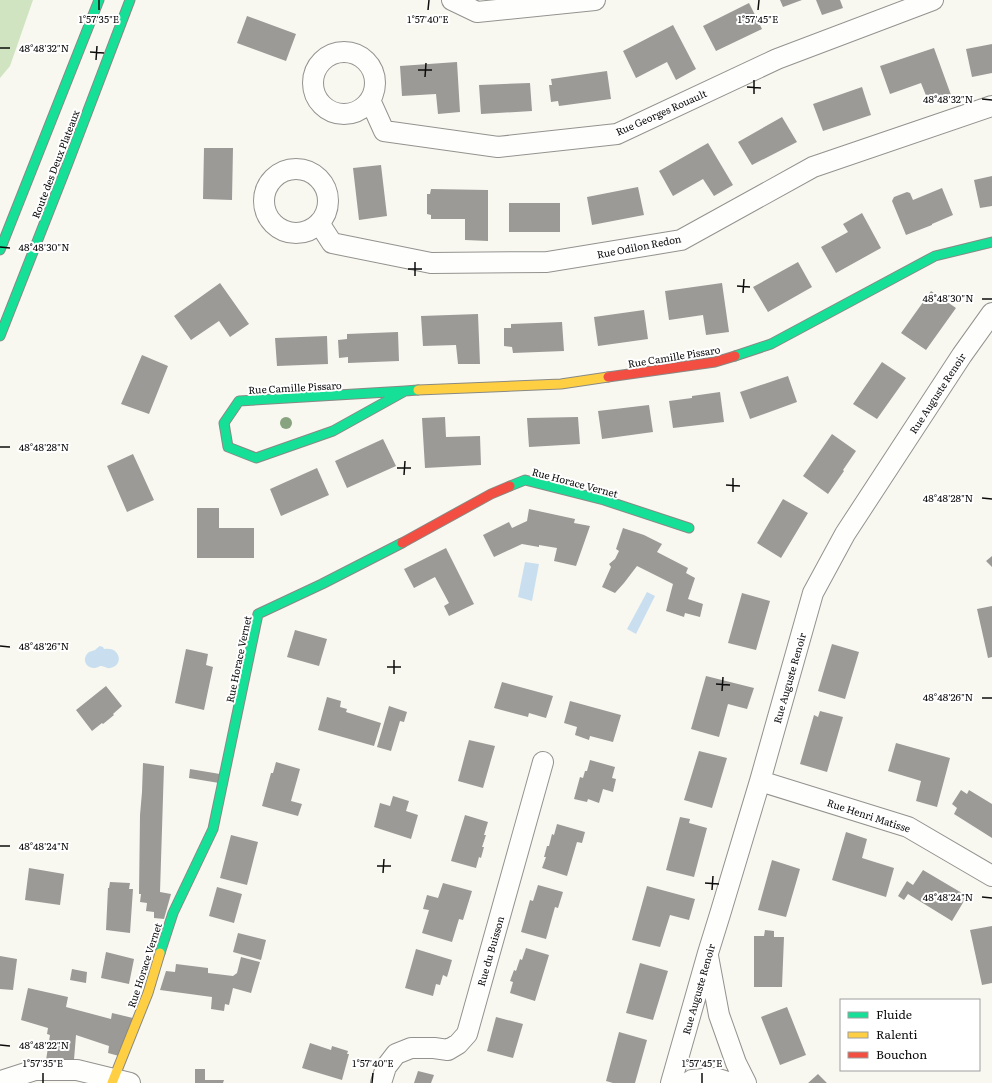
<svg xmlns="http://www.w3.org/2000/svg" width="992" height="1083" font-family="Literata,serif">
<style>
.forest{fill:#d0e4c1}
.water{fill:#c9dff0}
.building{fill:#9c9a96}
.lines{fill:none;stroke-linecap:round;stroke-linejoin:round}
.street-casing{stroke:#93928f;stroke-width:22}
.fast-casing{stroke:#898985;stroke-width:11}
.slow-casing{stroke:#898985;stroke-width:11}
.jam-casing{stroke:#898985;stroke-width:11}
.street{stroke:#fefefd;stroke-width:20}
.fast{stroke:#16e098;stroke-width:9}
.slow{stroke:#ffcf43;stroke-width:9}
.jam{stroke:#f24e42;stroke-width:9}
.tree{fill:#87a37f}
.ticks{fill:none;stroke:#0c0c0c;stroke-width:1.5}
.labels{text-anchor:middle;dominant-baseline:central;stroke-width:4;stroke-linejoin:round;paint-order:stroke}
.street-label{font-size:10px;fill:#0c0c0c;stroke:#fff}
.ticks-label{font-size:10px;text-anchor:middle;fill:#0c0c0c;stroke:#fff;stroke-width:4;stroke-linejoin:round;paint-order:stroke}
</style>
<rect width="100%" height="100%" fill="#f9f8f0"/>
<path class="forest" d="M0,0H33L10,66L0,78Z"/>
<path class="water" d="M525,562L539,564L532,601L518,597Z
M647,592L655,596L636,634L627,629Z
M100,646L103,647L104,649C121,646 124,666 110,668C107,669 104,666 100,666C89,673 79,660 89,652C91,651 93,651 95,650C97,648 98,647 100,646Z"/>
<path class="building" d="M780,0H802L783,7Z
M816,0H840L843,8L822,15Z
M749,3L762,29L716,51L703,26Z
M247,16L296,34L286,61L237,43Z
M673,25L696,69L676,80L667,62L636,78L623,51Z
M992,44V73L972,77L966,49Z
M934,48L951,95L929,103L921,83L890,94L880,66Z
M457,62L460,112L438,114L436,94L402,96L400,66Z
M607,71L611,99L559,106L558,101L551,102L549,85H552L551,79Z
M530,83L532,111L481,114L479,85Z
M862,87L871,115L823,131L813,104Z
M782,117L797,142L752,165L738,142Z
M708,143L733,185L714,196L703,179L673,196L659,171Z
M204,148H233L232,200L203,199Z
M381,165L387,216L359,220L353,168Z
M992,176V206L980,208L974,180Z
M638,187L644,215L592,225L587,197Z
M942,188L953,215L932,224V225L906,235L892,201L894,197L907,192L910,193L913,200Z
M431,189L488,190V241L465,240V219H431V215L427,214V194H430Z
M509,203H560V232H509Z
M862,213L881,248L836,273L821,247L848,232L843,224Z
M798,262L812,287L768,312L753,287Z
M220,283L249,324L230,337L219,321L191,340L174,316Z
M722,283L729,332L706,335L703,315L669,320L665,291Z
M931,291L956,308L926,350L901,333Z
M644,310L648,339L598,346L594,317Z
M478,314L480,364H458L456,345L423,346L421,316Z
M562,322L564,351L513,353L512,347L504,346V328H511V324Z
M398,332L399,361L348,363V357L339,358L338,340L347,339V334Z
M327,336L328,364L277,366L275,338Z
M142,355L168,366L149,414L121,404Z
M882,362L906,378L877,419L853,404Z
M788,376L797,402L750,419L740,392Z
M720,392L724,422L673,428L669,401L692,398V396Z
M649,405L653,432L602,439L598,411Z
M445,417L446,437L480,436L481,465L425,468L422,418Z
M578,417L580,444L529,447L527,418Z
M832,434L856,451L843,470L844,471L828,494L803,476Z
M383,439L396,466L347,488L335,461Z
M133,454L154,500L127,512L107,466Z
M317,468L329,495L281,516L270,489Z
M783,499L808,513L781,558L757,543Z
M197,508H219V528H254V558H197Z
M529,509L575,519L574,523L590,526L576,566L554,561L557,548L539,545V547L522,544L494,557L483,535L509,522L512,528L527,521Z
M623,528L644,535L662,544L657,552L688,568L686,573L695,578L688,599L703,604L700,617L685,613L684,617L666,611L673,584L637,566L624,583L615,593L602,587L611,567L609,564L615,559L619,551L616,549Z
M446,548L474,604L449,616L444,606L449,603L435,577L414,588L404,569Z
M992,556V567L986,561Z
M742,593L770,601L756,650L728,643Z
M992,606V657L988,658L977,609Z
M295,630L327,639L319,666L287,657Z
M832,644L859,652L845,699L818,691Z
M186,649L208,654L206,665L213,667L204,710L175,703Z
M706,676L754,688L747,709L728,704L719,737L691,729Z
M502,682L553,696L546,718L529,713L528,717L494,708Z
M106,686L122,706L113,714L114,715L103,724L102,723L92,731L76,710Z
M327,697L341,701L340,707L347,709L346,712L381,723L374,746L318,730Z
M570,701L621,715L613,742L590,736L589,740L575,735L577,727L564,723Z
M389,706L407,712L404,722L400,721L391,751L377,747Z
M820,711L843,717L827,772L800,764L814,715L818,717Z
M469,740L495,746L483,788L458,781Z
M896,743L950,758L937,807L916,801L921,781L888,771Z
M699,751L727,758L712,808L684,800Z
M590,760L615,767L612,778L616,779L613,792L603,789L599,803L588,799L587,802L574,799L580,777L583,778L585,771H587Z
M276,762L300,769L291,801L302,804L298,816L262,806L271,773H273Z
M143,763L164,766L160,892L171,894L164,919L154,918V912L146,911L147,903L140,902L141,894H139L140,815L142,792Z
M190,769L220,774L219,783L189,778Z
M961,790L967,794L969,790L992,804V838L954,814L957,808L952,804Z
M393,796L409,801L406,811L418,815L411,839L374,827L380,803L390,806Z
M465,815L488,822L484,835H486L482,847H484L481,858L479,857L476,868L451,861Z
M680,817L690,819L689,823L707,828L694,877L666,870Z
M557,824L585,832L582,843L577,842L567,876L542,868L546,857H544L547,846H549L552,834L554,835Z
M846,832L867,839L862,858L894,868L886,897L832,880Z
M231,835L258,842L247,885L220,878Z
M772,860L800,869L786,917L758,910Z
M29,868L64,874L60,905L25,900Z
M923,870L967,896L952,921L908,894L904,900L898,896L907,881L913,885Z
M110,882L130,883L129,889H133L130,933L106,930L108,888H109Z
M443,883L472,891L463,920L459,919L452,942L422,933L429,910L423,909L427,895L438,898Z
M538,885L563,892L558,908L555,907L546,939L521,932L530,900L533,901Z
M647,886L695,899L689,920L670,915L660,947L632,940Z
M217,887L242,894L234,923L209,916Z
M992,926V983L982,985L970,930Z
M765,930L774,931V937H784L782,987H754V936H764Z
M238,933L266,940L261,960L233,952Z
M526,948L549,955L535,1001L510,993L513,982L510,981L514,970L516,971L520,959L522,960Z
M416,949L452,960L447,977L443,975L440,985L436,984L433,996L405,988Z
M106,952L134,959L129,984L101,978Z
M0,956L17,959L13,990L0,989Z
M241,957L260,962L251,993L233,988L229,1005L225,1004L224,1011L211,1009L212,997L160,990L166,971L175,972L176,964L208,968V973L233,976L237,973Z
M640,963L668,971L653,1020L626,1013Z
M72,969L87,972L86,983L70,980Z
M28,988L68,997L66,1007L111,1019L112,1013L133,1018L119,1056L108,1053L109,1046L76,1035L74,1060H46L50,1035L47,1034L48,1028L21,1020Z
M787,1007L806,1055L780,1065L761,1017Z
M496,1017L523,1024L513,1058L487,1051Z
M619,1032L647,1040L635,1083H613L606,1081Z
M310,1043L331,1050L332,1046L348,1051L347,1054H349L342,1080L302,1068Z
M195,1069H205V1080H224L223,1083H195Z
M418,1071L434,1075L431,1083H414Z
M818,1074L827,1083H808Z"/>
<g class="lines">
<defs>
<path id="street" d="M452,0L477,12L595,0
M313 83a31 31 0 1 1 62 0a31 31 0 1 1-62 0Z
M370,100L384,131L498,147L617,134L777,59L933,0
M264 201a32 32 0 1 1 64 0a32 32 0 1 1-64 0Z
M319,223L332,243L431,263L547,262L681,240L813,167L992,106
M760,781L908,827L992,876
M708,956L719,1015L736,1063L746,1083
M4,1080L35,1070H77L130,1083
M381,1083L386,1067L396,1054L411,1048H434L448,1050L458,1044L467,1034L543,762
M671,1083L708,953L721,911L760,781L813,593L845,534L962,355L992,313
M688,1083L692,1080L715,1078L731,1083"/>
<path id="fast" d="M0,250L99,0
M0,336L68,163L130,0
M735,356L771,344L935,256L992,242
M405,391L333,431L256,458L228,447L224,423L239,401L405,391L418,390
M510,486L525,480L604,500L689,528
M160,953L173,913L213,829L258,614L322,584L402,543"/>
<path id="slow" d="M418,390L561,384L608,377
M112,1083L148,993L160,953"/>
<path id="jam" d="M608,377L715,362L735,356
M402,543L491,494L510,486"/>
</defs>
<use href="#street" class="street-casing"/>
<use href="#fast" class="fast-casing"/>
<use href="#slow" class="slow-casing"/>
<use href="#jam" class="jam-casing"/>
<use href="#street" class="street"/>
<use href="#fast" class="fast"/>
<use href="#slow" class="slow"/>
<use href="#jam" class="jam"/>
</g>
<circle class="tree" cx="286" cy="423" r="6"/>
<path class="ticks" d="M99,10V0M428,10L429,0M758,10L759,0M0,48H10M90,52L104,53M96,60L97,46M418,70H432M425,77L426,63M747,87L761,88M754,94V80M982,99L992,100M0,247L10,248M408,269H422M415,276V262M737,286L750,287M743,293L744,279M982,299H992M0,447H10M397,468H411M404,475L405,461M726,485L740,486M733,492V478M982,498L992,499M0,646L10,647M387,667H401M394,674V660M716,684L730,685M722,691L723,677M982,698H992M0,846H10M377,866H391M383,873L384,859M705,883L719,884M712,890L713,876M982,897L992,898M0,1045L10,1046M43,1083V1073M372,1083L373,1073M702,1083V1073"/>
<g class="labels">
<g class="street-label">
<text transform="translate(661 112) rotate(-24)">Rue Georges Rouault</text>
<text transform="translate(55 164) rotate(-69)">Route des Deux Plateaux</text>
<text transform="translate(639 246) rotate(-11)">Rue Odilon Redon</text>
<text transform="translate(674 356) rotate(-9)">Rue Camille Pissaro</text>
<text transform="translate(295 387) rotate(-3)">Rue Camille Pissaro</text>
<text transform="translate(937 393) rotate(-57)">Rue Auguste Renoir</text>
<text transform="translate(575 482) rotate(15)">Rue Horace Vernet</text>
<text transform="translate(238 659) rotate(-78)">Rue Horace Vernet</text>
<text transform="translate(789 678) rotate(-74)">Rue Auguste Renoir</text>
<text transform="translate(869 815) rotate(18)">Rue Henri Matisse</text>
<text transform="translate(490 951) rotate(-74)">Rue du Buisson</text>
<text transform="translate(144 965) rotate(-72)">Rue Horace Vernet</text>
<text transform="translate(698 989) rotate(-74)">Rue Auguste Renoir</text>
</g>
</g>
<g class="ticks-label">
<text x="99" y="23">1°57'35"E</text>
<text x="428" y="23">1°57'40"E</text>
<text x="758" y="23">1°57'45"E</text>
<text x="44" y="52">48°48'32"N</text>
<text x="948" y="103">48°48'32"N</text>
<text x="44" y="251">48°48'30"N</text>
<text x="948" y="302">48°48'30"N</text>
<text x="44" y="451">48°48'28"N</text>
<text x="948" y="502">48°48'28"N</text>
<text x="44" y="650">48°48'26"N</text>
<text x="948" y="701">48°48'26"N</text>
<text x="44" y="850">48°48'24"N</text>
<text x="948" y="901">48°48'24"N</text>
<text x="44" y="1049">48°48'22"N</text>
<text x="43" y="1067">1°57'35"E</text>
<text x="373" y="1067">1°57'40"E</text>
<text x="702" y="1067">1°57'45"E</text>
</g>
<rect x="840" y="999" width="140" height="72" fill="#ffffff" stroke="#9e9e9e"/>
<rect x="848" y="1012" width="20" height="6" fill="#16e098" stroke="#9e9e9e"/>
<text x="876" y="1019" font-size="12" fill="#0c0c0c">Fluide</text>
<rect x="848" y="1032" width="20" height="6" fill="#ffcf43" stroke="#9e9e9e"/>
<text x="876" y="1039" font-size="12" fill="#0c0c0c">Ralenti</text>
<rect x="848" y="1052" width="20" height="6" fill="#f24e42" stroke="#9e9e9e"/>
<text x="876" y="1059" font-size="12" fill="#0c0c0c">Bouchon</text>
</svg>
